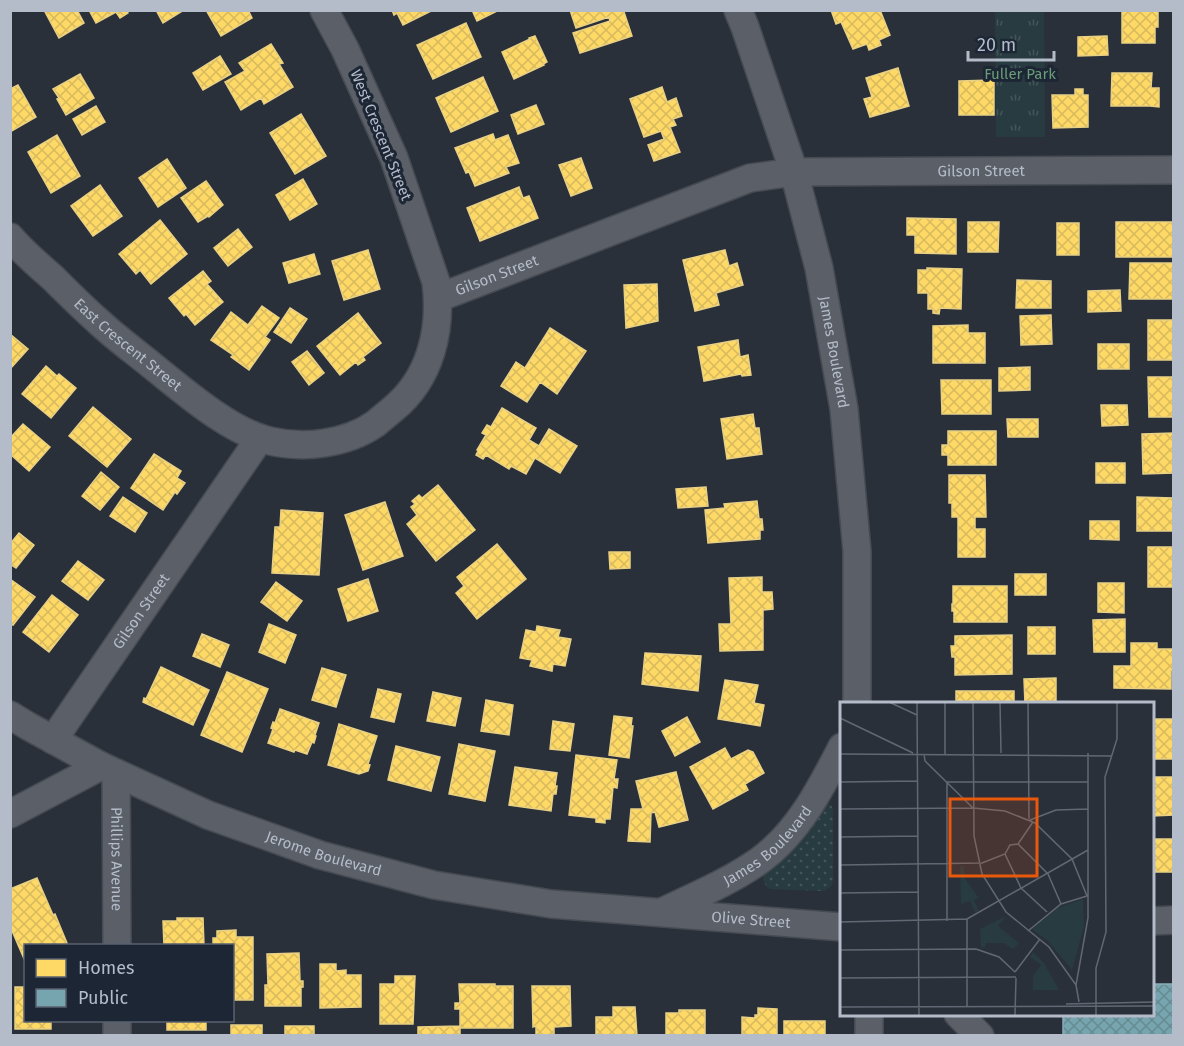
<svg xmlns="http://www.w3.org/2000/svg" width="1184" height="1046" font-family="'Fira Sans',sans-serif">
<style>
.grass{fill:url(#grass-dots)}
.park{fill:url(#park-tufts)}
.homes{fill:url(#homes-cross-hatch);stroke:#e8d084;stroke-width:1.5}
.public{fill:url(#public-cross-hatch);stroke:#89acb7;stroke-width:1.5}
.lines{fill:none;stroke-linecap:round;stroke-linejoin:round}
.minor-casing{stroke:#464b52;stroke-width:30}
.minor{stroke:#5b5f67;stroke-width:27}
.labels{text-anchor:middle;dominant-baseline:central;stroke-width:6;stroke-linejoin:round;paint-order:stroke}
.park-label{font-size:15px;fill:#6a9c77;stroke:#1d2635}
.street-label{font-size:15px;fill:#b4bcca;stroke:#1d2635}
.inset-road{fill:none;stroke:#616874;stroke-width:1.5}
.view{fill:#e8590c;fill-opacity:0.15;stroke:#e8590c;stroke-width:3}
.inset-edge{fill:none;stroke:#b4bcca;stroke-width:3}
</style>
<defs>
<pattern id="grass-dots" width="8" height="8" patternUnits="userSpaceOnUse" patternTransform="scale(1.5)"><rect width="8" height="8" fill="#273b40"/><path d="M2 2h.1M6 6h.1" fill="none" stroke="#44555a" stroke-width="1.8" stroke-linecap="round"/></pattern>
<pattern id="park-tufts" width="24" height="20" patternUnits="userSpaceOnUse" patternTransform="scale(1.5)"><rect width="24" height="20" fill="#273b40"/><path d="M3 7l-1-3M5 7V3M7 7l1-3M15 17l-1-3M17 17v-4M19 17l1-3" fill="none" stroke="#44555a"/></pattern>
<pattern id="homes-cross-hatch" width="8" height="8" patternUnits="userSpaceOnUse" patternTransform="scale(1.5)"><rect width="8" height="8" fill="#ffd966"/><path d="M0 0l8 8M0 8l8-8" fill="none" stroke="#d7b95e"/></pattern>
<pattern id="public-cross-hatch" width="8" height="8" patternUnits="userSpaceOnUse" patternTransform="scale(1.5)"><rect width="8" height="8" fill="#76a5af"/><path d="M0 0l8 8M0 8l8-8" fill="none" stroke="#668a92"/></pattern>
</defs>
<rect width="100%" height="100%" fill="#2a303a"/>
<path class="grass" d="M827,804L831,805L833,810V878C833,886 830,888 823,891L770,889C764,885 762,880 764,873Z"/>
<path class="park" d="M995,11H1044L1045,137H996Z"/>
<path class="homes" d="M44,10H77L84,23L59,38Z
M89,10H127L128,13L120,18L116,12L96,23Z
M156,10H184L163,23Z
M206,10H248L252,18L221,36Z
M392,10H433L403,25L397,13L394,15Z
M472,10H499L477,21Z
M570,10H627L624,12L632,36L580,53L573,33L610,21L609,17L576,28Z
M831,10H880L890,35L879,40L881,45L869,50L867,44L853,49L841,22L836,24Z
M1122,10H1158V27H1155V43H1122Z
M466,23L481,57L433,79L417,45Z
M535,36L547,62L543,64L544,65L514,79L502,52L530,39L529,38Z
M1107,36L1108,55L1078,56V37Z
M271,44L283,63L279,64L293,87L264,104L261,98L241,110L225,82L245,71L239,63Z
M220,56L231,74L203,90L193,73Z
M898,68L909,106L870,117L864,99L872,97L866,78Z
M1112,73H1152L1151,88H1159V107L1150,106H1111Z
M80,74L94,98L66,115L57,99L59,98L53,89Z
M483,77L498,111L451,132L436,98Z
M994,80V115H959V81Z
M18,85L36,117L10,132V89Z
M662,87L667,102L676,98L682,116L673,119L676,125L670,127L680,152L654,161L648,145L664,139L661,131L644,137L630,99Z
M1075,89H1083V95H1088V127L1053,128L1052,95H1075Z
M536,105L544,124L518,134L511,115Z
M96,106L105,122L82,135L73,119Z
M301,114L326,156L295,174L270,133Z
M493,134L495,140L508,135L519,163L506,167L509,173L475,186L469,172L466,173L455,148Z
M57,135L80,176L51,193L28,152Z
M581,158L592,188L571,196L559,165Z
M167,159L186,188L158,207L139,178Z
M303,179L317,204L290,220L276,195Z
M206,181L223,205L209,217L208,216L198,222L181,198Z
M100,185L122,216L93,236L71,206Z
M519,187L523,198L529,196L538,218L480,241L467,208Z
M907,218L956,219V254L915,253V235H907Z
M160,220L187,254L151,284L140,270L136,274L119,254Z
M968,222H999L998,252H968Z
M1116,222H1174V257H1116Z
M1057,223H1079V255H1057Z
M238,229L252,247L228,266L214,248Z
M368,250L380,289L344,300L332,261Z
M725,250L729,266L737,263L743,285L716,293L719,305L695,311L683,260Z
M314,254L320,274L289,283L283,263Z
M1130,263H1174V299H1129Z
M927,268L962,269L961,309L940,308L939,314L933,313V309H928V293H918V270H927Z
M203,271L211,281L207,284L223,302L195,325L186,314L184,316L169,298Z
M1017,280L1051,281V308H1016Z
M657,284L658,321L626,328L624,285Z
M1120,290L1121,311L1088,312V291Z
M262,306L279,318L265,337L270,340L249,370L231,357L233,355L211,340L231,312L248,325Z
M290,308L307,319L291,343L274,332Z
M358,313L381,343L363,357L365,360L358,365L356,362L340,375L317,346Z
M1051,315L1052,344L1021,345L1020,316Z
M1148,320H1174V360H1148Z
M968,325V333H985V363H933V326Z
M550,328L586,351L557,394L540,382L527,402L501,386L516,362L525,368Z
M10,334L28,349L10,369Z
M738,340L740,357L748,355L751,375L742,376L741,374L704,381L698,347Z
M1098,344H1129V369H1098Z
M307,351L324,373L309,385L292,362Z
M46,366L57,376L59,374L76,388L51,418L22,394Z
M1030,367V390L999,391V368Z
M1148,377H1174V417H1149Z
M941,380H991V414H942Z
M1101,405H1127L1128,425L1102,426Z
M93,407L131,439L107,467L69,436Z
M502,408L536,428L529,440L539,446L549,429L577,446L560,473L535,458L526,474L511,466L509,469L486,455L483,459L476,455L478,451L477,450L486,435L482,433L487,425L491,427Z
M753,414L755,428H759L762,454L727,459L721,419Z
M1007,419H1038V437H1008Z
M23,424L50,447L29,471L10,454V438Z
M948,431H996V465H948V455H942V445H948Z
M1174,433V473L1143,474L1142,434Z
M154,454L181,471L177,478L185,483L177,494L175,492L163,510L131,488Z
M1096,463H1125V483H1096Z
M101,472L119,487L100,510L82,496Z
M949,475H985L986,517H975V529H985V557H958V517H952V503H949Z
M438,485L475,530L436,561L407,524L417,515L411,507L415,504L412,501L419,495L422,498Z
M706,487L708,506L678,508L676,489Z
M123,497L147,513L135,532L110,516Z
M1137,497L1174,498V531H1137Z
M757,501L759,519H762L763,530H760V539L708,543L705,510L725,508L724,504Z
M385,502L403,556L363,570L345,515Z
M281,510L323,513L319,575L272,573L275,527H280Z
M1090,521H1119V540L1090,539Z
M19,533L34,545L16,568L10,564V544Z
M497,544L526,579L477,619L456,593L464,586L457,577Z
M1148,547H1174V587H1148Z
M609,552H630V568L610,569Z
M78,561L104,580L88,600L62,581Z
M1015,574H1046V595H1015Z
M762,577V592H772L773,609L763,610V650L720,651L719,624H731L729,578Z
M10,579L35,597L13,625L10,624Z
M368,579L378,611L348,621L338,589Z
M276,582L302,601L287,621L261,602Z
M1098,583H1124V613L1098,612Z
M953,586H1007V622H954V611H952V604H953Z
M52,595L78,615L49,652L23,632Z
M1125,619V652H1094L1093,620Z
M269,624L296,635L285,663L259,652Z
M537,626L560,630L558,637L571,639L565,666L553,664L552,671L530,666L532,660L520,658L526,630L536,632Z
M1028,627H1055V654H1028Z
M202,634L229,645L220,667L193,656Z
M1012,635V674L955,675V657H952L951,646H955V636Z
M1131,643H1157V649H1174V670H1171V689L1114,688V666H1131Z
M645,653L701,656L698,691L642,684Z
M161,667L209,690L193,725L143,702L144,698L146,699Z
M322,668L346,675L336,707L312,700Z
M227,672L268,689L242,752L201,735Z
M1056,678V704H1025L1024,679Z
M725,680L758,685L754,703L764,705L760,726L718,719Z
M378,689L401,694L394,722L371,717Z
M956,691H1014V704H956Z
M433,692L461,698L455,726L427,721Z
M486,700L513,705L509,735L481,731Z
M280,709L319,723L315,735L316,736L314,743L312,742L307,754L295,750L294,752L268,743L273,729L271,728L273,722L275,723Z
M614,716L632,718L631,726H633L629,758L609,755Z
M687,717L700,742L675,756L662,731Z
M1152,719H1174V759H1152Z
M553,721L574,724L570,751L550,749Z
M339,724L377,736L368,764L370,765L368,771L359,774L328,765Z
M459,744L495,751L485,801L449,794Z
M396,746L440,757L431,791L388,780Z
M725,748L731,759L748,750L753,752L764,773L745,784L748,790L713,809L690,767Z
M576,755L617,760L614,779H618L617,788L613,787L610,819H605V823L596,822V818L569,815Z
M515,767L557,773L555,786H557L556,794H553L551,811L509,805Z
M676,772L688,820L659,827L655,812L651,813L650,842L628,841L631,809H643L636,781Z
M1152,777H1174V815L1152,816Z
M1152,839H1174V872H1152Z
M37,878L53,915L55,914L67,943L60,946H26L25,961L10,926V889Z
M177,918H203L204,946H164L163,921H177Z
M236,930V937H253V1000H232V946H213V938H217V931Z
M299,953L300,981H303V987H301V1006H265V985H268L267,954Z
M320,964H336V971L346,970V975H361V1007L320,1008Z
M395,976H415L413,1024H380V984H395Z
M459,984H495V986H513V1028H460V1009H455V1003H460Z
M532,986H570L571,1026L554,1027V1036H536V1026L533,1027Z
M15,987H26V1020H51V1029H15Z
M613,1007H635L637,1036H596V1017H613Z
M758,1008L777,1009V1036H742V1017L755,1018V1015H758Z
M679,1010H705V1036H666V1013H679Z
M167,1020H206V1030H167Z
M784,1021H825V1036H784Z
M231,1025H262V1036H231Z
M285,1026H314V1036H285Z
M460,1026V1036H418V1027Z"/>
<path class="public" d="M1152,984H1174V1036H1063V1014H1152Z"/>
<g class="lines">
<defs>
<g id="minor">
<path id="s1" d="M738,10L745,27L794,172L819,268L844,409L857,551V704"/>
<path id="s2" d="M10,237C23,252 38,265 53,278C68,293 83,308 99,322C117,339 137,353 155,368C186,393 231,432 270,441C304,449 346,444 375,424C381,419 387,414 393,409C431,378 442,329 436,282L394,158L345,49L324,10"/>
<path id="s3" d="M438,298L750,178L794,172L1174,170"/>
<path id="s4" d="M10,715L28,726L101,766L208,815L320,855L434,885L551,904L842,927"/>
<path id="s5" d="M53,740L260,438"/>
<path id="s6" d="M116,773L117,946"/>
<path d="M10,814L101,766"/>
<path id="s7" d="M662,912C695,896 729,882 759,861C798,833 821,788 842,747"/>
<path d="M1152,921L1174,920"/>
<path d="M869,1014V1036"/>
<path d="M958,1014L980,1036"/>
<path d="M117,1020V1036"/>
</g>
</defs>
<use href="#minor" class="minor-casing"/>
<use href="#minor" class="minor"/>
</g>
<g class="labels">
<g class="park-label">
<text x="1020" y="74">Fuller Park</text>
</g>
<g class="street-label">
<text transform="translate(381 135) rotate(68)">West Crescent Street</text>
<text stroke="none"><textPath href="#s3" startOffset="566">Gilson Street</textPath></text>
<text stroke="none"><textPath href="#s3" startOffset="63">Gilson Street</textPath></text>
<text stroke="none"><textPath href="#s2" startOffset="160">East Crescent Street</textPath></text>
<text stroke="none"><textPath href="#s1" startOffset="356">James Boulevard</textPath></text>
<text stroke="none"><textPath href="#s5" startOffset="156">Gilson Street</textPath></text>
<text stroke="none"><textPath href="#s7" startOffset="126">James Boulevard</textPath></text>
<text stroke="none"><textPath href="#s4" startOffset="344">Jerome Boulevard</textPath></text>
<text stroke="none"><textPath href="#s6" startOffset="86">Phillips Avenue</textPath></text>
<text stroke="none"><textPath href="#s4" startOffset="778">Olive Street</textPath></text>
</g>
</g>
<g transform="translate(840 702)">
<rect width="314" height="314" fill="#2a303a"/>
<path d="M120,164H124V175L139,196L134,198L139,209L135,211L130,199L121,202ZM243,197L244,224L232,268L208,239L192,227L218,206ZM166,214L158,224L179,241L173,247L164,241H146L145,246L141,245L140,227ZM193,250L204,261L219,288H193V274L201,263L190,255Z" fill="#273b40"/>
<path class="inset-road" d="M49,0L77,13M77,0L79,313M105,0V52M133,0L134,134L142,172L166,210L209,245L236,283M160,0L161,51M188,0L189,117M0,16L73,51M0,52L271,54M84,52L85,59L133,106M0,80L78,79M0,107L133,106L165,109L195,121L232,157L247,194L221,202L188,229M190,118L216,108L248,107M0,135L78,134M178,142L208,172L221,202M165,152L181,186L207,210M0,163L142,161L165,152L170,143L178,142L193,120M0,191L78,190M127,217V304M107,219V80H248M0,220L127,217L248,148M0,248L136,247L159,255L175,270M175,270L200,237M0,276L176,275M239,300L236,283L248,216V51M226,302L314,300M0,305L314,304M175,313L176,276M256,313V266L266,230L265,75L277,37V0"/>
<path class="view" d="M110,97H197V174H110Z"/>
<rect width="314" height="314" class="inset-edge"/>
</g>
<rect width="1184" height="1046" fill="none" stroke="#b4bcca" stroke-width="24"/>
<rect x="24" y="944" width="210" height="78" fill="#1d2635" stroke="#596271" stroke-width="1.5"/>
<rect x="36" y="959" width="30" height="18" fill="#ffd966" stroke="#596271" stroke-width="1.5"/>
<text x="78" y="974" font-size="18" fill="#b4bcca">Homes</text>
<rect x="36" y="989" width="30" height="18" fill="#76a5af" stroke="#596271" stroke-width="1.5"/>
<text x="78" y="1004" font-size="18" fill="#b4bcca">Public</text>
<path d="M968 51v9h86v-9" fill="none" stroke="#b4bcca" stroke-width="3"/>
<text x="977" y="51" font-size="18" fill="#b4bcca" stroke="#1d2635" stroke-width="4.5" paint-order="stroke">20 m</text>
</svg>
